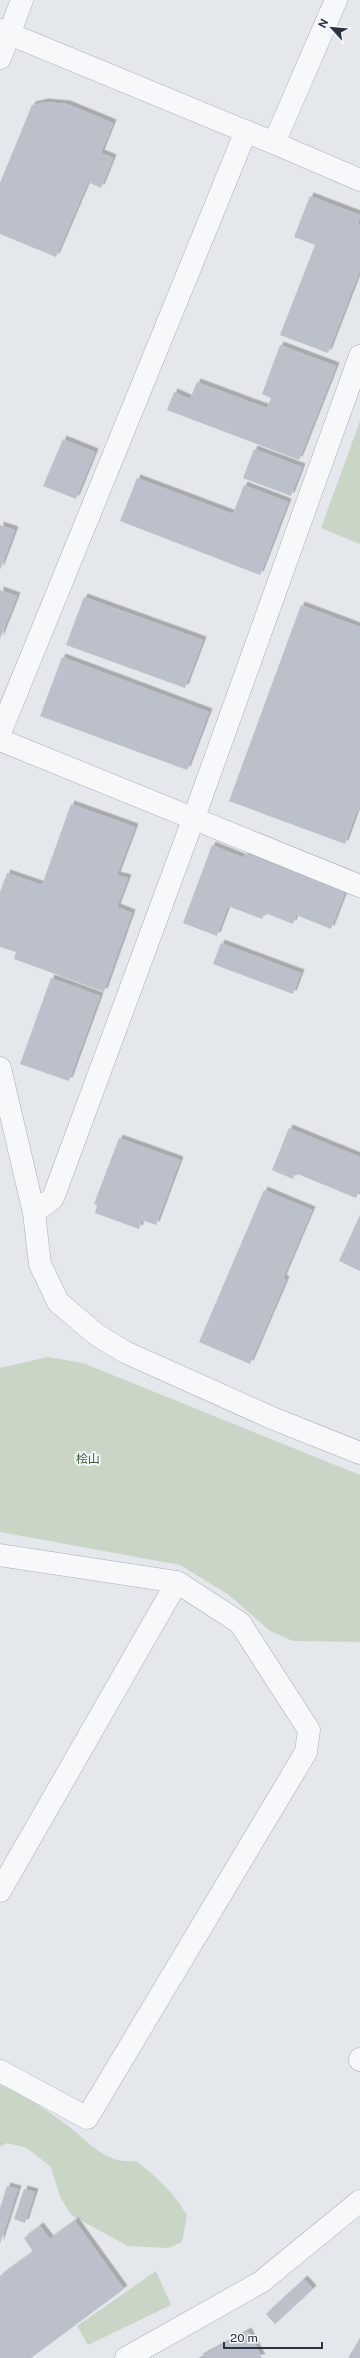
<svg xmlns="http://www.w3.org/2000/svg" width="360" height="2358" font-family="'Public Sans','Noto Sans JP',sans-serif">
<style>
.green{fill:#c9d6c5}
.building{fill:#bbc0ca;filter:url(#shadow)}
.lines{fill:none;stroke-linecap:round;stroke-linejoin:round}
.minor-casing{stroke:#a9aeb7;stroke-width:23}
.minor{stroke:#f7f8fa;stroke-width:22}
.labels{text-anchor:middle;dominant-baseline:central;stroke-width:4;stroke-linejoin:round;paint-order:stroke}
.park-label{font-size:12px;fill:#3f6138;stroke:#f4f6f9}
</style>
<defs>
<filter id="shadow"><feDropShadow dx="3.5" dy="-3.5" stdDeviation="0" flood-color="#0004"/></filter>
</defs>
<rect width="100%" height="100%" fill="#e4e7ec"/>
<path class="green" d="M360,421V544L321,528Z
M48,1357L83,1363L360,1475V1642L293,1641L270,1631L229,1595L180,1565L0,1532V1368Z
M0,2085C25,2095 47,2110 68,2126C91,2143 104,2164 136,2161C157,2177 173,2192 187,2215L182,2242L168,2248L128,2246L71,2215L60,2197L51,2167L27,2148L7,2143L0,2147Z
M156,2271L171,2305L88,2345L77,2326Z"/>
<path class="building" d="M45,102L67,104L113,123L101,153L113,158L101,188L88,182L56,257L0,234V183L32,105Z
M310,196L360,215L358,224L360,225V270L328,353L280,335L315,245L294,237Z
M280,345L336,366L299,460L167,410L174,392L190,399L197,382L267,408L271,398L262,394Z
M63,439L95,452L76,499L43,486Z
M254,449L302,467L291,496L243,478Z
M137,478L233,514L244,485L288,502L260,575L120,521Z
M0,525L15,530L0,570Z
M0,590L17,596L0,639Z
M84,597L203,640L185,688L66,645Z
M301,605L360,627V811L357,810L345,844L229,801Z
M62,657L209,712L187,770L40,716Z
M71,804L135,827L117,875L128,878L117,907L132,913L104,992L14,959L16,952L0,947V892L7,873L42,885Z
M212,845L244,858L245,853L345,892L331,929L296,915L293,924L265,913L262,919L228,906L217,936L183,923Z
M221,943L301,973L293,994L213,964Z
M51,978L100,996L69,1081L20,1064Z
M289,1128L360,1157V1189L356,1198L295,1173L293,1179L272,1170Z
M119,1138L180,1160L156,1225L142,1220L139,1229L95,1213L97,1205L94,1204Z
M264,1190L312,1210L283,1278L286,1280L250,1364L199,1342Z
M360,1215V1271L339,1261Z
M7,2186L18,2189L0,2244V2208Z
M24,2189L35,2192L25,2223L14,2219Z
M75,2221L124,2289L31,2358H0V2276L33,2252L24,2238L40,2226L50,2239Z
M304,2279L313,2289L275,2324L266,2314Z
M248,2331L262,2358H198Z
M360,2338V2358H348Z"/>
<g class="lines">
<defs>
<path id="minor" d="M0,30L274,143L336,0
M0,58L22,0
M274,143L360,180
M0,733L246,131
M0,740L360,886
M0,1068L34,1213L40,1264L58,1302L97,1335L125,1352L272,1418L360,1453
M34,1213L53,1198L193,820L360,356
M0,1555L177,1582L0,1891
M360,2059V2060
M0,2071L87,2118L306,1752L309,1730L240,1623L177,1582
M126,2358L261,2282L360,2201"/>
</defs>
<use href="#minor" class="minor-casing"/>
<use href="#minor" class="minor"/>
</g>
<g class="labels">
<g class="park-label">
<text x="88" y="1459">桧山</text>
</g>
</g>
<g transform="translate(332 28) rotate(297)" stroke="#f4f6f9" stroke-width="3" paint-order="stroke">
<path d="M0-3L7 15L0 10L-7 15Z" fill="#2b3445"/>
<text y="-6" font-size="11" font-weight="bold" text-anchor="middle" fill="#2b3445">N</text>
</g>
<path d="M224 2342v6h98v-6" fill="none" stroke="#2b3445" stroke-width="2"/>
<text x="230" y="2342" font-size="12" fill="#2b3445" stroke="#f4f6f9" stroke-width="3" paint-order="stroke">20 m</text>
</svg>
